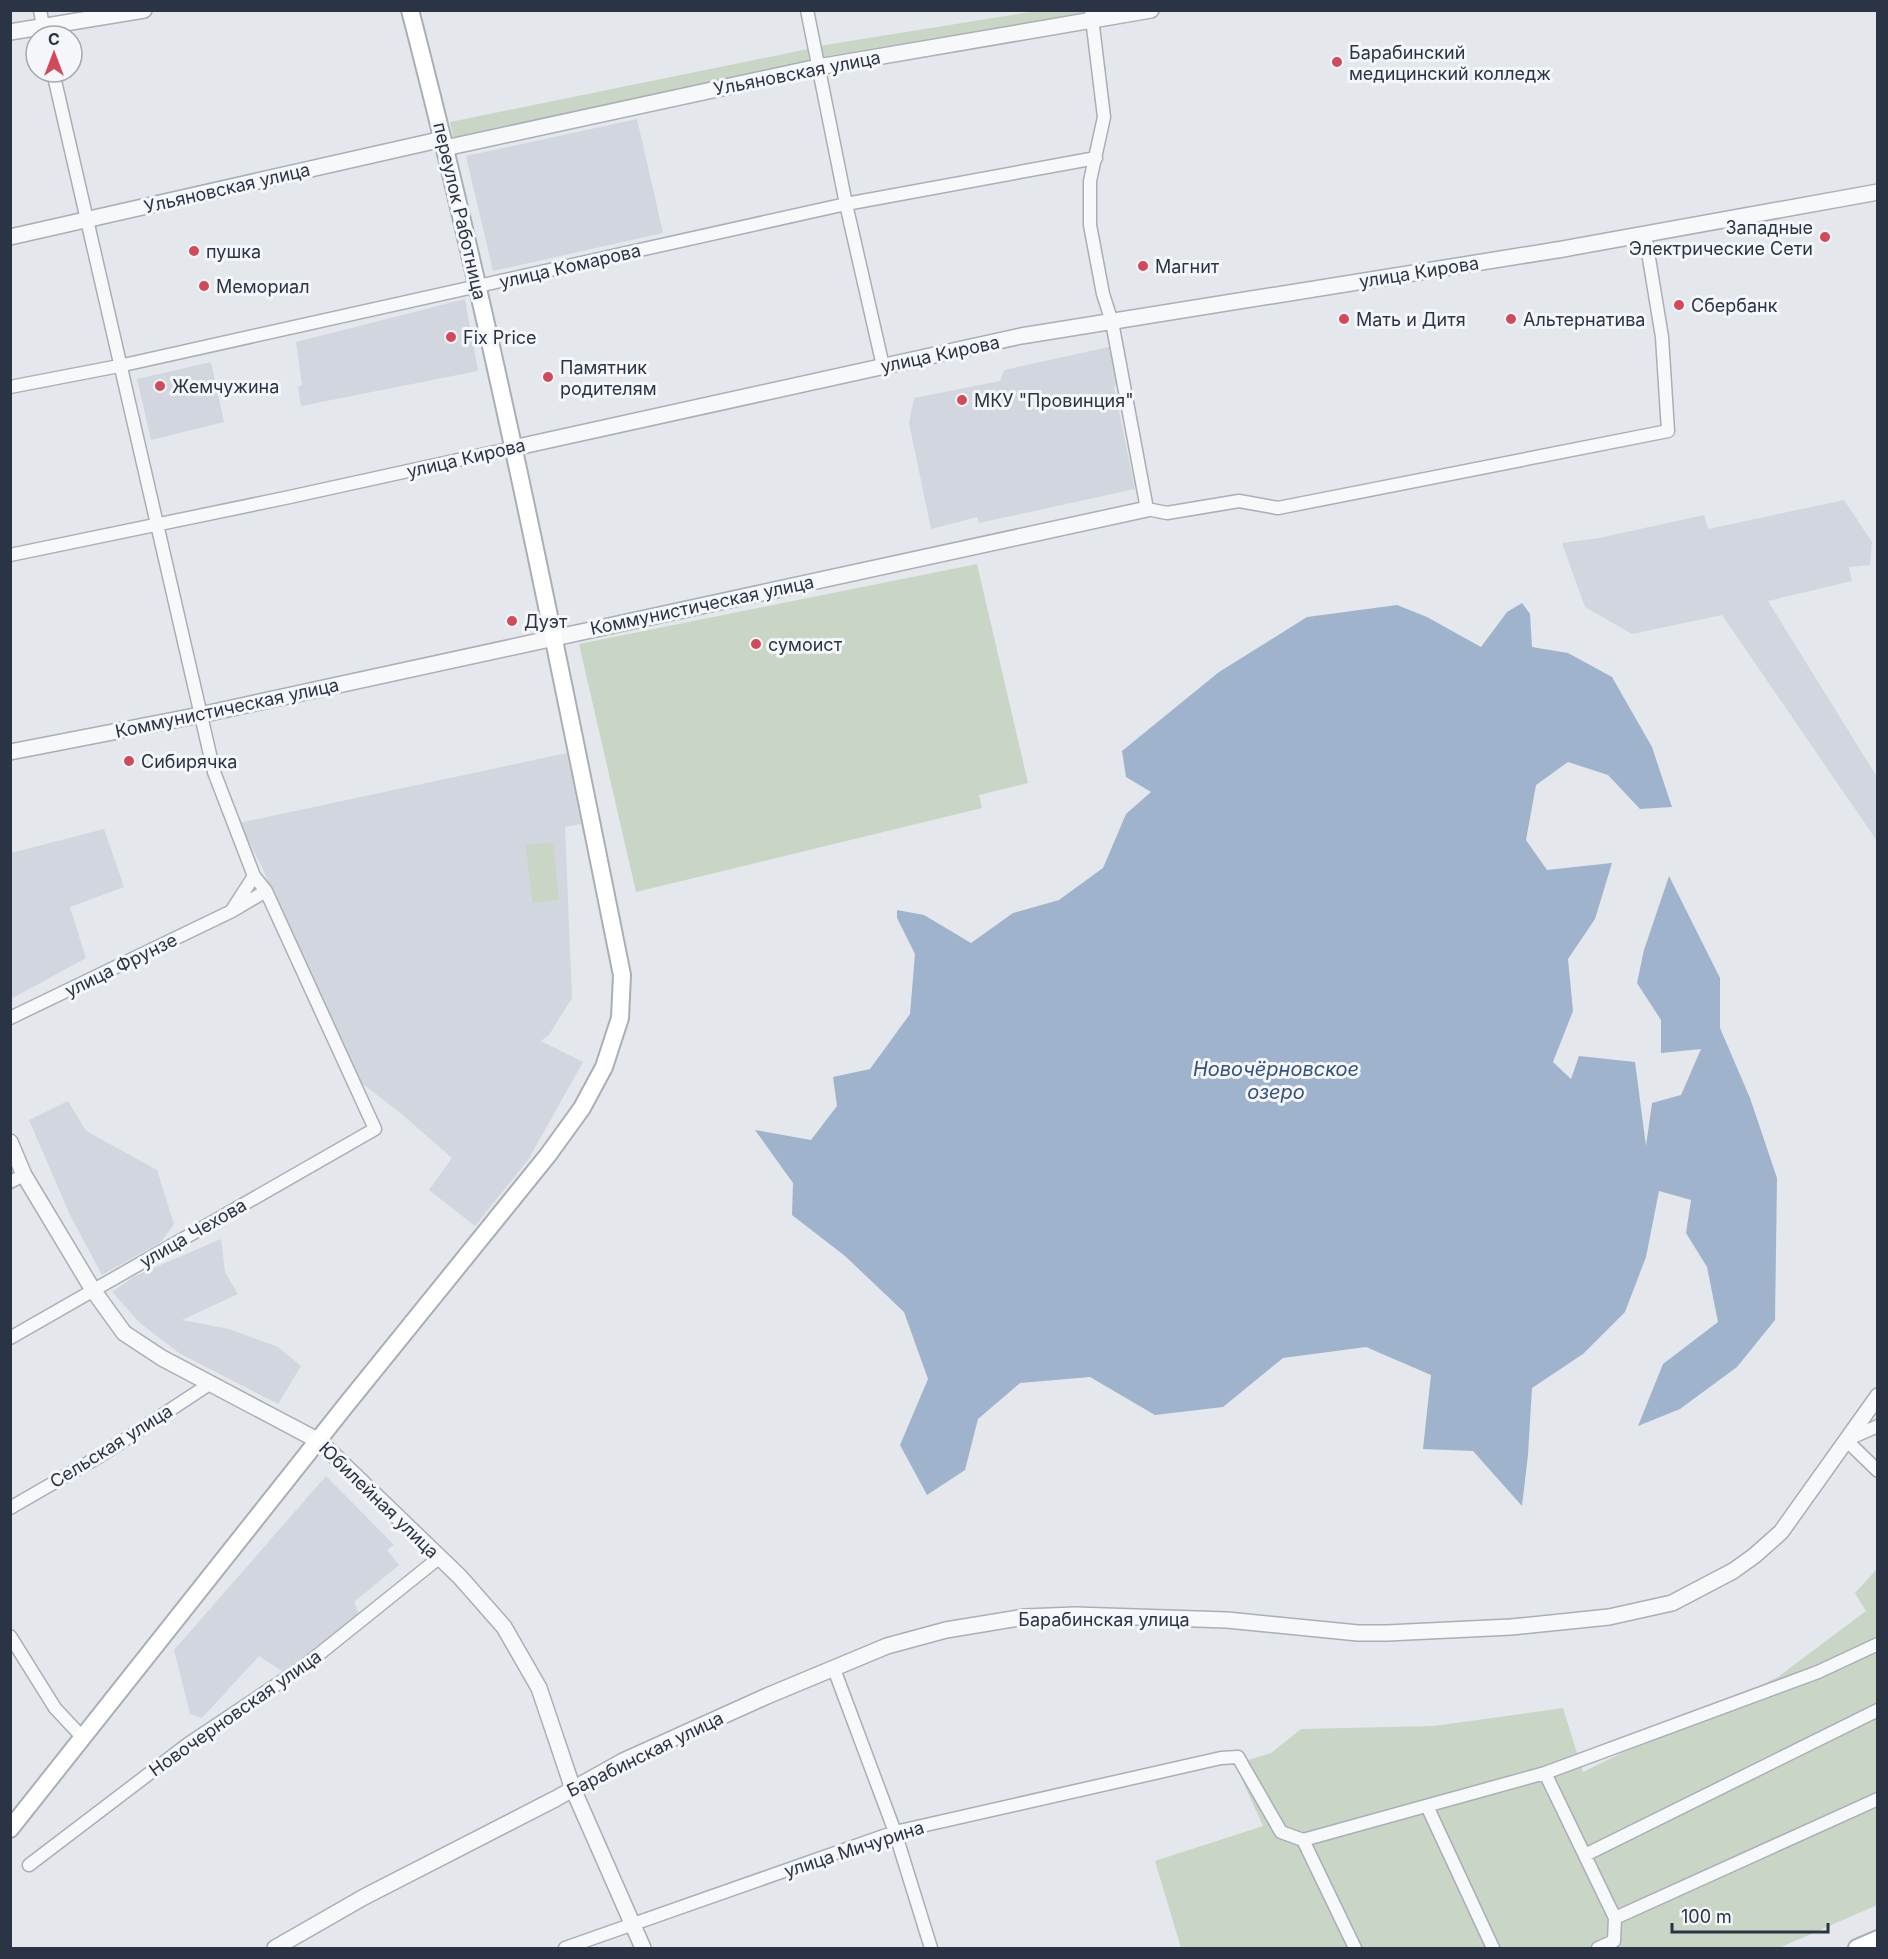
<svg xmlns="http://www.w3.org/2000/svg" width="1888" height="1959" font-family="Inter,sans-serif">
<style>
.built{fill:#d2d6de}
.green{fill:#c9d6c5}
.water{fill:#9fb4cc}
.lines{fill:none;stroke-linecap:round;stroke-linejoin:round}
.minor-casing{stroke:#a9aeb7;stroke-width:15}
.tertiary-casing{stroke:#a9aeb7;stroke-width:18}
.secondary-casing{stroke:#a9aeb7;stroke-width:20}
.minor{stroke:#f7f8fa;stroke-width:12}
.tertiary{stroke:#f7f8fa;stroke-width:15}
.secondary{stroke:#fff;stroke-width:16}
.poi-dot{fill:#d1495b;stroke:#f4f6f9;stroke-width:2}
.labels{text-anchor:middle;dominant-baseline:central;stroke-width:6;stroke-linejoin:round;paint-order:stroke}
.poi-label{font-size:18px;fill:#2b3445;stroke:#f4f6f9;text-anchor:start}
.street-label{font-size:18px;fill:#2b3445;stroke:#f4f6f9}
.water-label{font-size:20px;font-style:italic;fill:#34527a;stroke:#f4f6f9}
</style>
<rect width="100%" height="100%" fill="#e4e7ec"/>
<path class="built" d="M637,119L663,233L493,271L466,156Z
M465,299L478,371L301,406L298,387L302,385L296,342Z
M1109,347L1117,385L1114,386L1135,489L979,523L977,517L931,529L909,423L914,398L1000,381L1004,370Z
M211,362L224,422L151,440L137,379Z
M1844,500L1872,542L1870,565L1849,567L1852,581L1768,601L1877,777V841L1722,615L1632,634L1585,607L1562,543L1599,538L1704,515L1708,529Z
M567,753L581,824L565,827L572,998L549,1035L541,1041L583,1062L528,1160L475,1226L429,1190L452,1158L404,1116L350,1074L262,867L239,823Z
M104,829L124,887L70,907L86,958L11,999V853Z
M68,1101L86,1131L157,1170L174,1224L161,1242L102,1275L70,1215L29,1120Z
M221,1239L225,1272L238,1294L182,1320L229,1329L278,1347L301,1366L278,1404L179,1353L140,1323L112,1292L135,1276Z
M326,1476L394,1545L387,1550L399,1565L354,1602L360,1617L285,1673L259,1656L202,1718L190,1714L174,1650Z"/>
<path class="green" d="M1036,11H1084L1085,19L822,64L819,46Z
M808,49L809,64L454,142L450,122Z
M977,564L1028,783L979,795L982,808L636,892L579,644Z
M553,842L559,900L532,903L526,845Z
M1877,1569V1905L1779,1948H1181L1155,1861L1263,1826L1235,1764L1271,1753L1301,1729L1434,1726L1563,1708L1583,1772L1778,1677L1866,1611L1855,1593Z"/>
<path class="water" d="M1522,603L1530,614L1532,647L1568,653L1612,677L1652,747L1672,807L1640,809L1608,775L1568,762L1536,785L1526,840L1547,870L1612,863L1595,919L1568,959L1573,1011L1553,1062L1571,1079L1579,1056L1635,1062L1646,1146L1652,1103L1681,1095L1701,1049L1661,1053V1020L1637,983L1644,950L1669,876L1720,978V1028L1750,1098L1777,1178L1775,1320L1737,1367L1680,1409L1638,1426L1663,1364L1718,1322L1707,1267L1686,1233L1691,1200L1659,1191L1646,1257L1625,1312L1583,1354L1532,1388L1528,1455L1522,1506L1473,1451L1423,1449L1431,1375L1366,1347L1283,1358L1223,1407L1155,1415L1090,1377L1020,1383L978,1419L965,1470L927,1495L900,1445L928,1379L904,1312L845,1256L792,1215L793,1183L755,1130L811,1140L837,1106L833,1077L870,1069L910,1014L915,954L897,918V910L924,915L971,943L1013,913L1059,900L1103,868L1126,814L1151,792L1126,777L1122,751L1219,672L1307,617L1397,605L1427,617L1481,647L1507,612Z"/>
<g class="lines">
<defs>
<path id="minor" d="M40,10L45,36
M807,10L846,204L883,366
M1091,10L1104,117L1090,181V225L1103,294L1112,322L1147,509L1167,513L1239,501L1278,508L1668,431L1662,337L1645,234
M10,387L119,366L846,204L1096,158
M10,555L285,498L513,448
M232,910L254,876
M10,1018L232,911L266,891
M10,1182L24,1175
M10,1338L375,1129L266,891L254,876L214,772L53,72
M1878,1426L1846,1440L1878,1471
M10,1508L100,1456L211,1383
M10,1636L55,1708L83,1738
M834,1669L895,1832L931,1948
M1545,1773L1615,1918L1614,1941L1598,1948
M1427,1806L1493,1948
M1303,1840L1355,1948
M1585,1855L1878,1710
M29,1865L188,1744L303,1667L440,1557
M1615,1918L1878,1799
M565,1948L895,1832L1221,1758L1238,1757L1281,1832L1303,1840L1545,1773L1818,1672L1878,1644"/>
<path id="tertiary" d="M10,32L144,10
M445,148L818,67L1151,10
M10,237L443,139
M513,448L1021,336L1563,249L1878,192
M10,752L200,715L1147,509
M10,1142L24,1175L93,1290L124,1333L162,1358L319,1441L460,1577L504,1627L539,1688L573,1789L643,1948
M275,1948L364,1897L555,1799L623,1761L767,1696L887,1646L946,1630L1025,1617L1075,1615L1227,1620L1358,1633H1387L1511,1627L1609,1617L1672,1603L1733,1571L1754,1556L1781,1532L1878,1396"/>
<path id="secondary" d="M10,1829L346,1405L548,1155L582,1108L604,1067L620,1018L622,975C557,652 493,329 410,10
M1857,1948L1878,1939"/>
</defs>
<use href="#minor" class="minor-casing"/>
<use href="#tertiary" class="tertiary-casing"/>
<use href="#secondary" class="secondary-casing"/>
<use href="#minor" class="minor"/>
<use href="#tertiary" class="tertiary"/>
<use href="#secondary" class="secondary"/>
</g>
<g class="poi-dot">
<circle cx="1337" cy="62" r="6"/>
<circle cx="1825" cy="237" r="6"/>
<circle cx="194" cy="251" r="6"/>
<circle cx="1143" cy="266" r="6"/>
<circle cx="204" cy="286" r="6"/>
<circle cx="1679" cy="305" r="6"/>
<circle cx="1344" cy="319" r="6"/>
<circle cx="1511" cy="319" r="6"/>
<circle cx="451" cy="337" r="6"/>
<circle cx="548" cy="377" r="6"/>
<circle cx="160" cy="386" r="6"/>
<circle cx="962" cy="400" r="6"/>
<circle cx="512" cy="621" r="6"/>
<circle cx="756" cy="644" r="6"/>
<circle cx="129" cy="761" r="6"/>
</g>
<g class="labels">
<g class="poi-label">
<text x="1349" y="52">Барабинский<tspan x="1349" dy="21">медицинский колледж</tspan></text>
<text x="1813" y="227" text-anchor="end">Западные<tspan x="1813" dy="21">Электрические Сети</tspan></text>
<text x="206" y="251">пушка</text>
<text x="1155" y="266">Магнит</text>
<text x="216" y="286">Мемориал</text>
<text x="1691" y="305">Сбербанк</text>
<text x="1356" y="319">Мать и Дитя</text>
<text x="1523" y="319">Альтернатива</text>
<text x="463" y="337">Fix Price</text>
<text x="560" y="367">Памятник<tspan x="560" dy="21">родителям</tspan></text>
<text x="172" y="386">Жемчужина</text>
<text x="974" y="400">МКУ "Провинция"</text>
<text x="524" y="621">Дуэт</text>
<text x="768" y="644">сумоист</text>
<text x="141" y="761">Сибирячка</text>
</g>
<g class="street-label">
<text transform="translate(797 73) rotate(-11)">Ульяновская улица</text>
<text transform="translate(227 188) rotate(-13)">Ульяновская улица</text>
<text transform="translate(460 211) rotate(77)">переулок Работница</text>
<text transform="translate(570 266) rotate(-13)">улица Комарова</text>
<text transform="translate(1419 272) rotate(-9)">улица Кирова</text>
<text transform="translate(940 354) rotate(-12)">улица Кирова</text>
<text transform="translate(466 458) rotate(-13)">улица Кирова</text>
<text transform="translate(702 605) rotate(-12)">Коммунистическая улица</text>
<text transform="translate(227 708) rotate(-12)">Коммунистическая улица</text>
<text transform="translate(121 965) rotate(-26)">улица Фрунзе</text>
<text transform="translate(193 1233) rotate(-30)">улица Чехова</text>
<text transform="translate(111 1446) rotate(-32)">Сельская улица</text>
<text transform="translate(379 1500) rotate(44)">Юбилейная улица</text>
<text x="1104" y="1619">Барабинская улица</text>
<text transform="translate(235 1713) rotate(-35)">Новочерновская улица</text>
<text transform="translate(645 1754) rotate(-26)">Барабинская улица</text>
<text transform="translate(854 1849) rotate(-18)">улица Мичурина</text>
</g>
<g class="water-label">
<text x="1276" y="1069">Новочёрновское<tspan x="1276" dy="23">озеро</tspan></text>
</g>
</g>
<rect width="1888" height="1959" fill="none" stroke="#2b3445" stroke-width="24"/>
<g transform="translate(54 54)"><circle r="28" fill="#f4f6f9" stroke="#a4a8b1" stroke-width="1.5"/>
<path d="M0-4.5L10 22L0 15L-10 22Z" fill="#d1495b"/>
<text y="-9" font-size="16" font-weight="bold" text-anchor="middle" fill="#2b3445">С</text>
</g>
<path d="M1672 1923v9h156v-9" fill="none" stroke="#2b3445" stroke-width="3"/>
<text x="1681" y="1923" font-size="18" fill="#2b3445" stroke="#f4f6f9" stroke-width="4.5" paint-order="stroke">100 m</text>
</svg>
